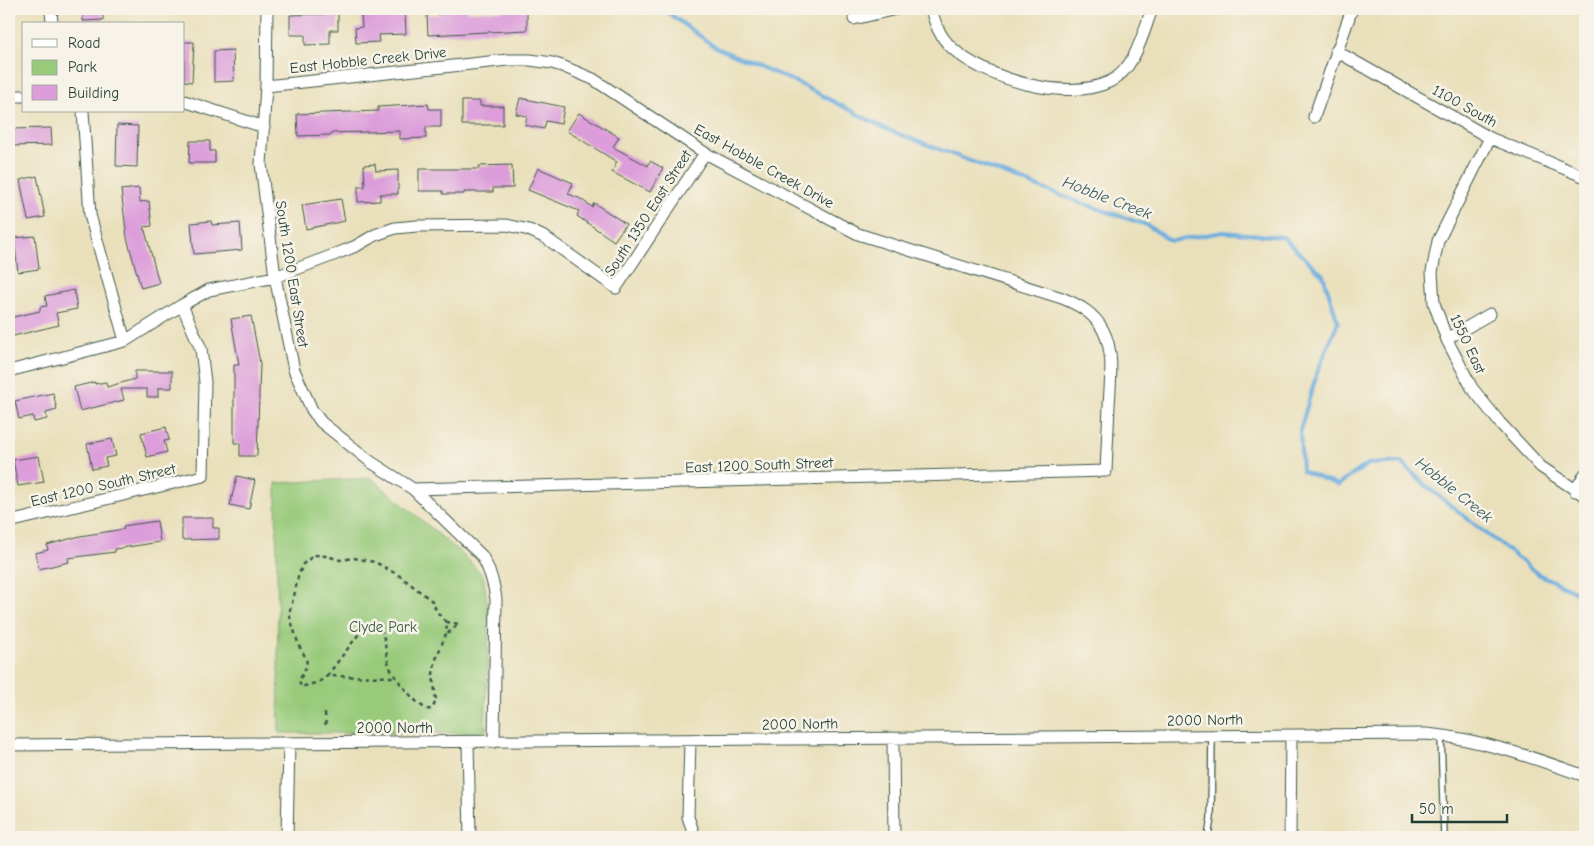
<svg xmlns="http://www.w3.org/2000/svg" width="1594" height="846" font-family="'Comic Neue',sans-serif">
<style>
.green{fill:#98ca7a;stroke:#5c8457}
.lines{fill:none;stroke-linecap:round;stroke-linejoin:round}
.stream{stroke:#69acde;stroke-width:4}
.building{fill:#dc9dda}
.service-casing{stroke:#3d5548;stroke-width:8}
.minor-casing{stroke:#3d5548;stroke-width:13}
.path{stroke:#3d5548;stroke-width:2.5;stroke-dasharray:4 4;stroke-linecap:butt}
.service{stroke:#fff;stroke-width:5.5}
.minor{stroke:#fff;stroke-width:11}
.labels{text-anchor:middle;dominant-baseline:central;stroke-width:5;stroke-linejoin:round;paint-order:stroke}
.street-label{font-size:15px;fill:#1f3d34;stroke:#f7f3e8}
.park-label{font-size:15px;fill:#375942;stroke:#f7f3e8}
.water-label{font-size:16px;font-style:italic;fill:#32595e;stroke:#f7f3e8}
</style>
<rect width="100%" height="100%" fill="#f7f3e8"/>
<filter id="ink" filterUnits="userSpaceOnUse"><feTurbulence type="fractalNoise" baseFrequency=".02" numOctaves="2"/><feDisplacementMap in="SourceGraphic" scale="10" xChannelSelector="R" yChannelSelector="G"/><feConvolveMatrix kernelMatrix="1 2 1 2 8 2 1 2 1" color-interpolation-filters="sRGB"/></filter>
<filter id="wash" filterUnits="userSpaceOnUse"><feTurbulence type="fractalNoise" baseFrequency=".0096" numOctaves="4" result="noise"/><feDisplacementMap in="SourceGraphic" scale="20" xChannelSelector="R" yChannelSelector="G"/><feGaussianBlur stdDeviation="1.12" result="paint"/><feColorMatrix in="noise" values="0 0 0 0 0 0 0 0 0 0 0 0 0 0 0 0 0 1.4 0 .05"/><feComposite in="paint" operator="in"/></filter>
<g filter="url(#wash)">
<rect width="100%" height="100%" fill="#e9e0bb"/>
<path class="green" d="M371,478L461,553L483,575L489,615L485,733H279L276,483Z"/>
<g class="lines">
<path class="stream" d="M663,9L715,47L800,84L886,129L1078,202L1147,225L1171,241L1223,232L1283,237L1323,275L1338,322L1317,373L1300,430L1302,471L1338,485L1368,464L1401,462L1425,485L1538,574L1585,596"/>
</g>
<g id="blocks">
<path class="building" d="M83,9H103V20L83,21Z
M379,9H390L391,12H405L406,34L378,35L379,42L356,43L355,28L362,27L361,15L379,14Z
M464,9H467V12L527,10V30L428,35L427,15L441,14V10Z
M338,11V30H330V44L305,45V35H290V15L325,14V12Z
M184,42H194L192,82L184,81Z
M233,50L234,81L214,82V51Z
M520,98L564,107L561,124L546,121L544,129L525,125L527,116L516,114Z
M462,101H480V106H503V125H462Z
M428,104L429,109H441V127H426V138L400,139V131L331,133V135L298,136L297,114L378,111V107Z
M579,113L619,137L613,147L648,166L650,161L663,168L650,192L612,172L617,162L567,131Z
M117,125L138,126L137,167L116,166Z
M51,128L52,145L10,146V129Z
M190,141H210V151H215V163H189Z
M375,164L376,171L398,170V194H380V201L358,202V187H365L364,165Z
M512,165L513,188H493V192H464V194H443V191H419V169H479V166Z
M538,168L573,183L568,194L579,198L592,207L594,203L626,224L614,241L577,216L579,211L528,190Z
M37,176L45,217L28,220L20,180Z
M139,188L140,202L149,201L152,226L144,227L159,283L141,288L127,238L121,190Z
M341,199L345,221L306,229L302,205Z
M211,221L212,225L240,223L242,250L194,254L191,223Z
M35,236L39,269L18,272L14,238Z
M74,290L77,309L56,313L59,325L9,337V318L40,311V307L47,306L45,296Z
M251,316L260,363L257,456H240V443H234V365H239L231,319Z
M135,371H172V388H158V397H147V389H121L124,400L80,411L74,387L95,382V384L106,382L107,387L135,379Z
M53,393L57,410L46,413L47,419L34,422L33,416L19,419L15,401Z
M166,427L169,440L164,441L167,452L147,457L141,433Z
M112,439L116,456L105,458L107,466L92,469L87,444Z
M39,456L44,482L18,486L13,460Z
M237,476L255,480L249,509L230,505Z
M182,518H213V528H219V539L182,540Z
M157,521L160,542L115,549V552L68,558L69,562L39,569L35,553L48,550L47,545L80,536L124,529L123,526Z"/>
</g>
</g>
<g filter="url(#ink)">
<use href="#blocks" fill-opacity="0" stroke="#3d5548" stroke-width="1"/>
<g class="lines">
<defs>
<path id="service" d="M1441,735L1444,837
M1208,837L1211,818L1212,735"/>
<path id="minor" d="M51,9L52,24
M267,9L266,86L261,164L275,277L294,370L312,410L321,422L371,462L413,489L482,556C490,570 494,583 496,599L494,742
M931,9C935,24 940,37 952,48C985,79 1066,102 1109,82C1135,70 1143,33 1152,9
M854,19L896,9
M1336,51L1490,138L1585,177
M266,86L508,60H530L552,63L562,66L593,79L705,153L858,234L1062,298C1079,305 1094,313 1103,330C1115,353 1110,381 1109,406C1108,427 1107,449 1106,471L413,489
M9,96H24
M184,101L264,127
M83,111L90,215L125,341
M1314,117L1352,9
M1490,138L1438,241L1432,272L1434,303L1447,340L1472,388L1500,423L1541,467L1585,496
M1447,339L1490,314
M9,371L125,341L182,305L209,290L275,277L331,256L356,246L375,235L395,228L417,226L507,225L529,230L546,238L616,288L705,153
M1575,491L1585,474
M9,522L203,476L205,382L201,349L182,305
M893,738L894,837
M690,740L688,817L695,837
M468,742L470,837
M9,745L1427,734C1481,739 1534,758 1585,776
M287,837L289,743
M1290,837L1291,736"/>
</defs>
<use href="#service" class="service-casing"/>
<use href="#minor" class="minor-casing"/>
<path class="path" d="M446,622L459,624L447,634
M327,676L361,631L372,624L380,627C386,639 385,653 389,665C392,675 416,704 425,708C428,710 429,709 432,709L436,701L433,674L435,662L447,631L446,622L437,612L432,601L400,576L375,562L354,558L340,560L327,556L314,555L303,564L298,577L295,592L289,614L299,646L306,658L307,665L299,681L301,687L319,682L327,676L395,677
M325,713L326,729"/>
<use href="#service" class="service"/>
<use href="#minor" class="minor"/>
</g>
</g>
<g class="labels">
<g class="street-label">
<text transform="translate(368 60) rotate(-6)">East Hobble Creek Drive</text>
<text transform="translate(1465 106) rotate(29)">1100 South</text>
<text transform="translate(764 166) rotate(29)">East Hobble Creek Drive</text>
<text transform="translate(648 213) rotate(-57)">South 1350 East Street</text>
<text transform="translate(292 274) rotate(81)">South 1200 East Street</text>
<text transform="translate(1468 344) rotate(65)">1550 East</text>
<text transform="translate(759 465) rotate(-2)">East 1200 South Street</text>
<text transform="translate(103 485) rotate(-13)">East 1200 South Street</text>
<text transform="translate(1205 720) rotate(-1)">2000 North</text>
<text transform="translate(800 724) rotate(-1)">2000 North</text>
<text x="395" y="728">2000 North</text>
</g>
<g class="park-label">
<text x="383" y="627">Clyde Park</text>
</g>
<g class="water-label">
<text transform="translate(1107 198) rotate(21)">Hobble Creek</text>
<text transform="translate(1454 490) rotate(39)">Hobble Creek</text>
</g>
</g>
<rect width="1594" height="846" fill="none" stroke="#f7f3e8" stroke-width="30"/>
<rect x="22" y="22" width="162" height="90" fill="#f7f3e8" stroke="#a1aaa0"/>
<rect x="32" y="39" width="25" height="8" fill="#ffffff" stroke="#a1aaa0"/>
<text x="68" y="48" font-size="15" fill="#1f3d34">Road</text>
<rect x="32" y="60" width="25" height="15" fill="#98ca7a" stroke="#a1aaa0"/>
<text x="68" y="72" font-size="15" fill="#1f3d34">Park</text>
<rect x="32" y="85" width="25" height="15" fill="#dc9dda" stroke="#a1aaa0"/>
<text x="68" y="98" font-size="15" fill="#1f3d34">Building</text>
<path d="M1412 814v8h95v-8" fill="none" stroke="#1f3d34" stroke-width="2.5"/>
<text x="1419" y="814" font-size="15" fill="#1f3d34" stroke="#f7f3e8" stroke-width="4" paint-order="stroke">50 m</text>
</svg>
